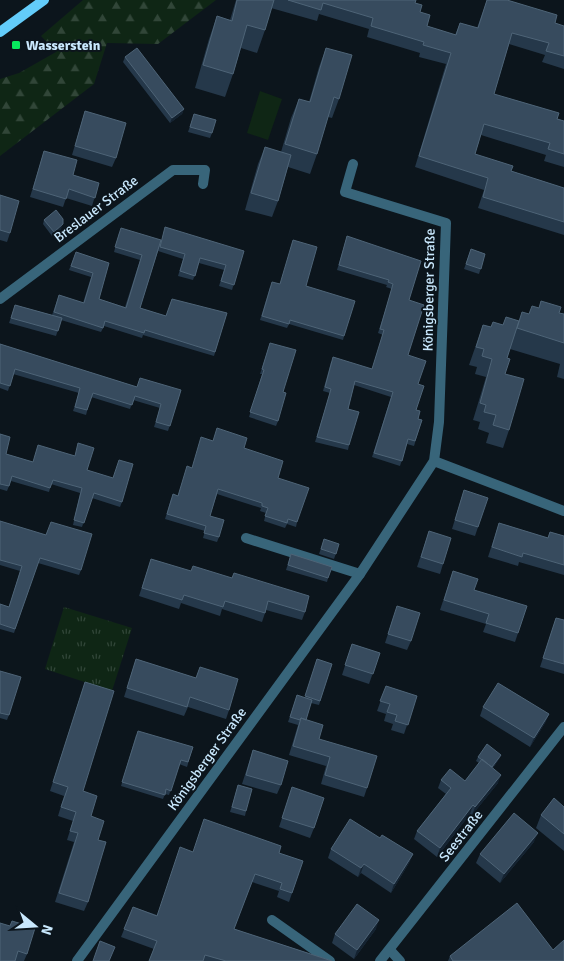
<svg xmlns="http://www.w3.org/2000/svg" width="564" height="961" font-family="Signika,sans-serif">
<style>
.grass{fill:url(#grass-tufts)}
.forest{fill:url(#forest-firs)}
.park{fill:#0f2615}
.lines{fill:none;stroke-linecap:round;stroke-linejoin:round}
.lane{stroke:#38657a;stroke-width:10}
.street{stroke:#38657a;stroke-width:10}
.secondary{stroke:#63ccfa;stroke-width:10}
.wall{fill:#25384a}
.shaded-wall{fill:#142230}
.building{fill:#374b5e;stroke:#4e6477}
.poi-dot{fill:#07eb5e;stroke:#0c151c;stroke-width:2}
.labels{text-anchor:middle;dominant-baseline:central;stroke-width:4;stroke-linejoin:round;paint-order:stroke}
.poi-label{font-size:14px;font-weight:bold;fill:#c9e8fd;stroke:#0c151c;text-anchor:start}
.street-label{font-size:14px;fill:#c9e8fd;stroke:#0c151c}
</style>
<defs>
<pattern id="grass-tufts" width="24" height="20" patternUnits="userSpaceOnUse" patternTransform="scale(1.25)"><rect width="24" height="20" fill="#0f2615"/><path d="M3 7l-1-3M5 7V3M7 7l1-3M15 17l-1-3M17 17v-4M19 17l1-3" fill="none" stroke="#314638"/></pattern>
<pattern id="forest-firs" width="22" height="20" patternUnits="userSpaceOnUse" patternTransform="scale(1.25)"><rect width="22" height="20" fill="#0f2615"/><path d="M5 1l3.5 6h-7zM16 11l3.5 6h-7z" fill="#314638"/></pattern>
</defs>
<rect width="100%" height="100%" fill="#0c151c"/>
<path class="grass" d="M64,607L132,628L112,691L45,669Z"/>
<path class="forest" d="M83,0H216L158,44L107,43L94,84L0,156V79L19,73L56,52L41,36Z"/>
<path class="park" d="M260,91L282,99L268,140L247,133Z"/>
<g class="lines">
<path class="lane" d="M246,538L360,574
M390,950L400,961"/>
<path class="street" d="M0,299L173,170H205L203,184
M434,461L564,511
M272,920L330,961
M77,961L360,574L434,461L439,422L446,223L345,192L353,164
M380,961L564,727"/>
<path class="secondary" d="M0,32L44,0"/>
</g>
<path class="wall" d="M236,0H416L415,3L427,26L455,35L460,23L477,28L487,0L564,26V69L542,62L545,55L509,44L494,94L564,121V167L544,161L546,155L481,135L475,154L511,171L564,188V235L478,208L484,190L415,167L446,64L419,57L420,53L367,37L369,29L319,14L317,21L271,8L265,30L257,53L241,48L233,74L225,97L195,88L209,39L217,16L230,20Z
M326,48L339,99L332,118L328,117L317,154L310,174L288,167L278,201L272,217L245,210L258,164L265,147L281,152L291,118L299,99L309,102L319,67Z
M125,57L184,109L182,114L170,123L123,62Z
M85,111L116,158L112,167L72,155Z
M194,114L212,133L210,138L188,132Z
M44,151L73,175L99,183L92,206L66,198L63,207L30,197Z
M0,195L10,233L7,242L0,240Z
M44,220L61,229L52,236L43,224Z
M119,233L161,240L244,251L232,290L219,286L224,270L199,263L193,280L178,276L183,259L158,251L140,308L166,316L227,313L214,356L143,335L142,338L104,326L101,332L61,320L56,336L9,323L15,305L52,315L59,295L83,303L91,277L69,270L76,252L109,263L99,299L125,307L140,260L114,252Z
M347,236L409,300L408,355L418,384L416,410L418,419L422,420L414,446L407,444L400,466L372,457L391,397L354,385L348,409L349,445L348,450L315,442L330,393L323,391L331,362L372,369L383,335L378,333L392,289L386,287L387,285L337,270Z
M471,249L485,254L479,274L464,269Z
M279,284L306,286L344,336L343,340L289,324L287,328L260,320L270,287Z
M541,301L559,313L564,314V379L557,377L560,364L510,349L507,358L505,374L509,430L503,448L486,443L489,433L478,429L480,422L473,420L486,377L475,374L477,367L469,365L483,325L491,327L519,321L539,308Z
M270,343L278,421L276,426L249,417L262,374H260Z
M0,344L137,387L181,390L168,431L154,427L160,408L133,400L130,409L91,397L86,415L73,411L79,393L13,374L8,391L0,388Z
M0,434L6,454L33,462L87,470L122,502L120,507L92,498L82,527L73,525L80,493L51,484L49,492L11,481L7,491L0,489Z
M244,448L278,478L297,522L296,527L287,524L285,528L264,521L266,513L260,511L261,508L217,494L210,516L219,537L217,542L203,538L205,531L165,519L171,499L178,496L192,468Z
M464,490L478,527L475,536L452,529Z
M0,521L81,570L79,575L38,563L14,633L0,629V604L9,607L20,571L0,565Z
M499,523L548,538L550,532L564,536V575L519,562L518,566L488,557Z
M429,531L443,564L440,574L417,567Z
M324,539L339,544L334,559L319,554Z
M291,554L328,578L327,582L286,570Z
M151,559L305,612L302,620L266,610L262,622L222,609L220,616L181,603L179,609L139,596Z
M453,571L474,590L518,633L515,642L483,632L486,624L440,610Z
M394,615L411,641L407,650L385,643Z
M556,618L564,620V674L540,667Z
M352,644L380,653L369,684L342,675Z
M136,659L196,678L200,667L229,710L226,719L188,707L184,716L124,697Z
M317,659L332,664L319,705L311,703L306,720L319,739L367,788L364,797L321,784L326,766L289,755L298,725L288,722L297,695L305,698Z
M0,671L9,715L7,720L0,718Z
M85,682L83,791L98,840L88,902L84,911L55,902L74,842L67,840L73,821L58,816L64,796L50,791Z
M386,686L417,696L404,734L391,730L393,724L384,721L386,714L377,711Z
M483,707L549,714L545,723L530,747L480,716Z
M136,735L193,747L187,767L179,764L169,795L165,794L163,799L121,786Z
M253,750L281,785L277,794L242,784Z
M501,755L499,759L493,768L498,783L472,815L470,814L437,857L414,839L417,831L446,794L438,788L441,780L465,781L479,763L476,761L478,757Z
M238,785L246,811L245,816L230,812Z
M289,797L314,828L310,838L279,827Z
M564,807V851L536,828L541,815Z
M534,842L500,883L476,863L480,854Z
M331,849L413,854L409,863L391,893L361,873L358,877L328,858Z
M193,852L279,853L303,861L289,902L277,897L279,891L252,882L234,929L332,961H149L154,949L121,937L133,907L157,915Z
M0,923L27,954L24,961H0Z
M376,929L354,959L332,943L335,934Z
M553,950L564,961H448L450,956Z"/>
<path class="shaded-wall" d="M184,109L182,114L170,123L172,118Z
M63,224L61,229L52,236L54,232Z
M549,714L545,723L530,747L534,738Z
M501,755L499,759L490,772L492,767Z
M501,775L498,783L472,815L475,807Z
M473,805L470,814L437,857L440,848Z
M538,833L534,842L500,883L504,874Z
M413,854L409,863L391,893L394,884Z
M364,864L361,873L358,877L361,868Z
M379,920L376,929L354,959L357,950Z"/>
<path class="building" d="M237,0H274L265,30L247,25L233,74L203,65L217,16L232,21Z
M288,0H416L415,3L422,5L420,12L430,15L427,26L456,35L460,23L478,28L487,0H507L557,15L555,23L564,26V56L546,51L549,43L512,33L494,94L559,113L557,119L564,121V154L548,149L550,143L484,124L475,154L513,166L511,171L564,188V222L483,197L488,178L419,156L451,53L423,45L424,42L371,26L373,18L323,3L321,10Z
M137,48L184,109L172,118L125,57Z
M326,48L352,55L339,99L334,97L317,154L285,144L299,99L310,102Z
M85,111L126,123L116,158L75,146Z
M194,114L216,120L212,133L190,127Z
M265,147L291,155L278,201L251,193Z
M44,151L77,160L73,175L99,183L95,198L69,189L66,199L33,189Z
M0,195L19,201L10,233L0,230Z
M56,210L63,219V224L54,232L44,220Z
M165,227L244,251L234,285L221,281L226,265L200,258L195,276L180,271L185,254L160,247Z
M121,228L161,240L140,308L166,316L172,299L227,313L215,352L145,330L144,333L105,321L103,328L54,312L59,295L84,303L93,273L71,266L76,252L109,263L99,299L126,308L142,255L115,247Z
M347,236L421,261L409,300L424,305L408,355L426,361L418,384L424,386L416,410L420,411L418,419L422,420L415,441L408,439L402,461L374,453L393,392L355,381L348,409L359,412L349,445L317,437L331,389L325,387L333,357L372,369L384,330L380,329L393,284L388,282L389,280L339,265Z
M293,240L317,247L306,286L355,301L344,336L290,320L289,324L262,316L272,282L280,284Z
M471,249L485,254L481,269L466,264Z
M541,301L561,307L559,313L564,314V343L517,328L522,312L529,314L532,306L539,308Z
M15,305L62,318L58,331L11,318Z
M506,317L519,321L507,358L510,359L505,374L524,379L509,430L493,425L496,415L484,412L486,405L480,403L492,359L482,356L484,349L476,347L483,325L491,327L493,322L503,325Z
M270,343L296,350L283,392L286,393L278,421L250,412L264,370L262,369Z
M0,344L137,387L140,378L181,390L170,426L156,422L161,404L135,396L132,405L93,393L87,410L75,407L80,388L15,369L10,386L0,383Z
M217,428L247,438L244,448L283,461L278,478L309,488L297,522L288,519L287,523L265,516L268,508L262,506V503L218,489L210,516L224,520L219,537L204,533L206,526L167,514L173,494L178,496L187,466L192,468L201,437L213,441Z
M0,434L10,437L6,454L33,462L38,445L75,456L78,443L94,448L87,470L113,478L119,460L133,464L122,502L94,493L84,523L74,520L82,488L53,480L50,488L12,476L9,486L0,484Z
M464,490L488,498L478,527L455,520Z
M0,521L46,535L51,522L92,534L81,570L40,558L15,629L0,624V604L9,607L22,566L0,560Z
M499,523L548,538L550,532L564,536V565L523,553L522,557L492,547Z
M429,531L451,538L443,564L421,557Z
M324,539L339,544L336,554L321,549Z
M291,554L332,567L328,578L288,565Z
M151,559L191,571L193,566L232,578L234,573L309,596L305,612L268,601L265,613L225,601L223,607L184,595L182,600L142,588Z
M453,571L478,579L474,590L527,606L518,633L486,623L489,614L444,600Z
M397,606L420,613L411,641L388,634Z
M556,618L564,620V664L543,658Z
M352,644L380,653L373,674L345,665Z
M136,659L196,678L200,667L238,679L229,710L190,697L187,707L127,688Z
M317,659L332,664L320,701L305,696Z
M0,671L21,677L9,715L0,713Z
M85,682L114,691L83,791L97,796L91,816L104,821L98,840L106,842L88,902L59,893L78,833L70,831L76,812L61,807L68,787L53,782Z
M498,683L549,714L534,738L483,707Z
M386,686L417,696L408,725L395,721L397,715L387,712L390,704L380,701Z
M297,695L312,700L306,720L301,718L300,720L290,717Z
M301,718L323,725L319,739L377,756L367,788L325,775L330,757L293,746Z
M138,731L193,747L188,762L181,760L171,791L166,789L165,795L122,782Z
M487,744L501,755L492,767L478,757Z
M253,750L288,761L281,785L246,775Z
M482,759L501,775L475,807L473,805L440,848L417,831L451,788L441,780L450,769L465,781Z
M238,785L252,789L246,811L232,807Z
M292,787L324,798L314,828L282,818Z
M554,798L564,807V834L541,815Z
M514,813L538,833L504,874L480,854Z
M204,819L281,846L279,853L303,861L292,893L280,889L282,883L255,874L234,929L332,961H226L205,955L203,961H149L157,941L124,929L133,907L157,916L180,847L193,852Z
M350,819L380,838L382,835L413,854L394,884L364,864L361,868L331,849Z
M517,903L553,950L564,940V961H453L450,956Z
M357,904L379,920L357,950L335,934Z
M12,921L35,928L27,954L18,951L15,961H0V923L10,926Z
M100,941L115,947L109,961H93Z"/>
<rect class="poi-dot" x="11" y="40" width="10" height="10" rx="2.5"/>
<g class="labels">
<g class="poi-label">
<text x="26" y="45">Wasserstein</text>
</g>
<g class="street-label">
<text transform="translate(96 209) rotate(-37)">Breslauer Straße</text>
<text transform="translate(429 290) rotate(-89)">Königsberger Straße</text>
<text transform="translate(207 759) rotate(-54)">Königsberger Straße</text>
<text transform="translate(461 836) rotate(-52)">Seestraße</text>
</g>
</g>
<g transform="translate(35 926) rotate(108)" stroke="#0c151c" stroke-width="4" paint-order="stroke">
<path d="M0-4L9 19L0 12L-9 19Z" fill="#c9e8fd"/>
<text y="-8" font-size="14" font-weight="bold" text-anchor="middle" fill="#c9e8fd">N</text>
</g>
</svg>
